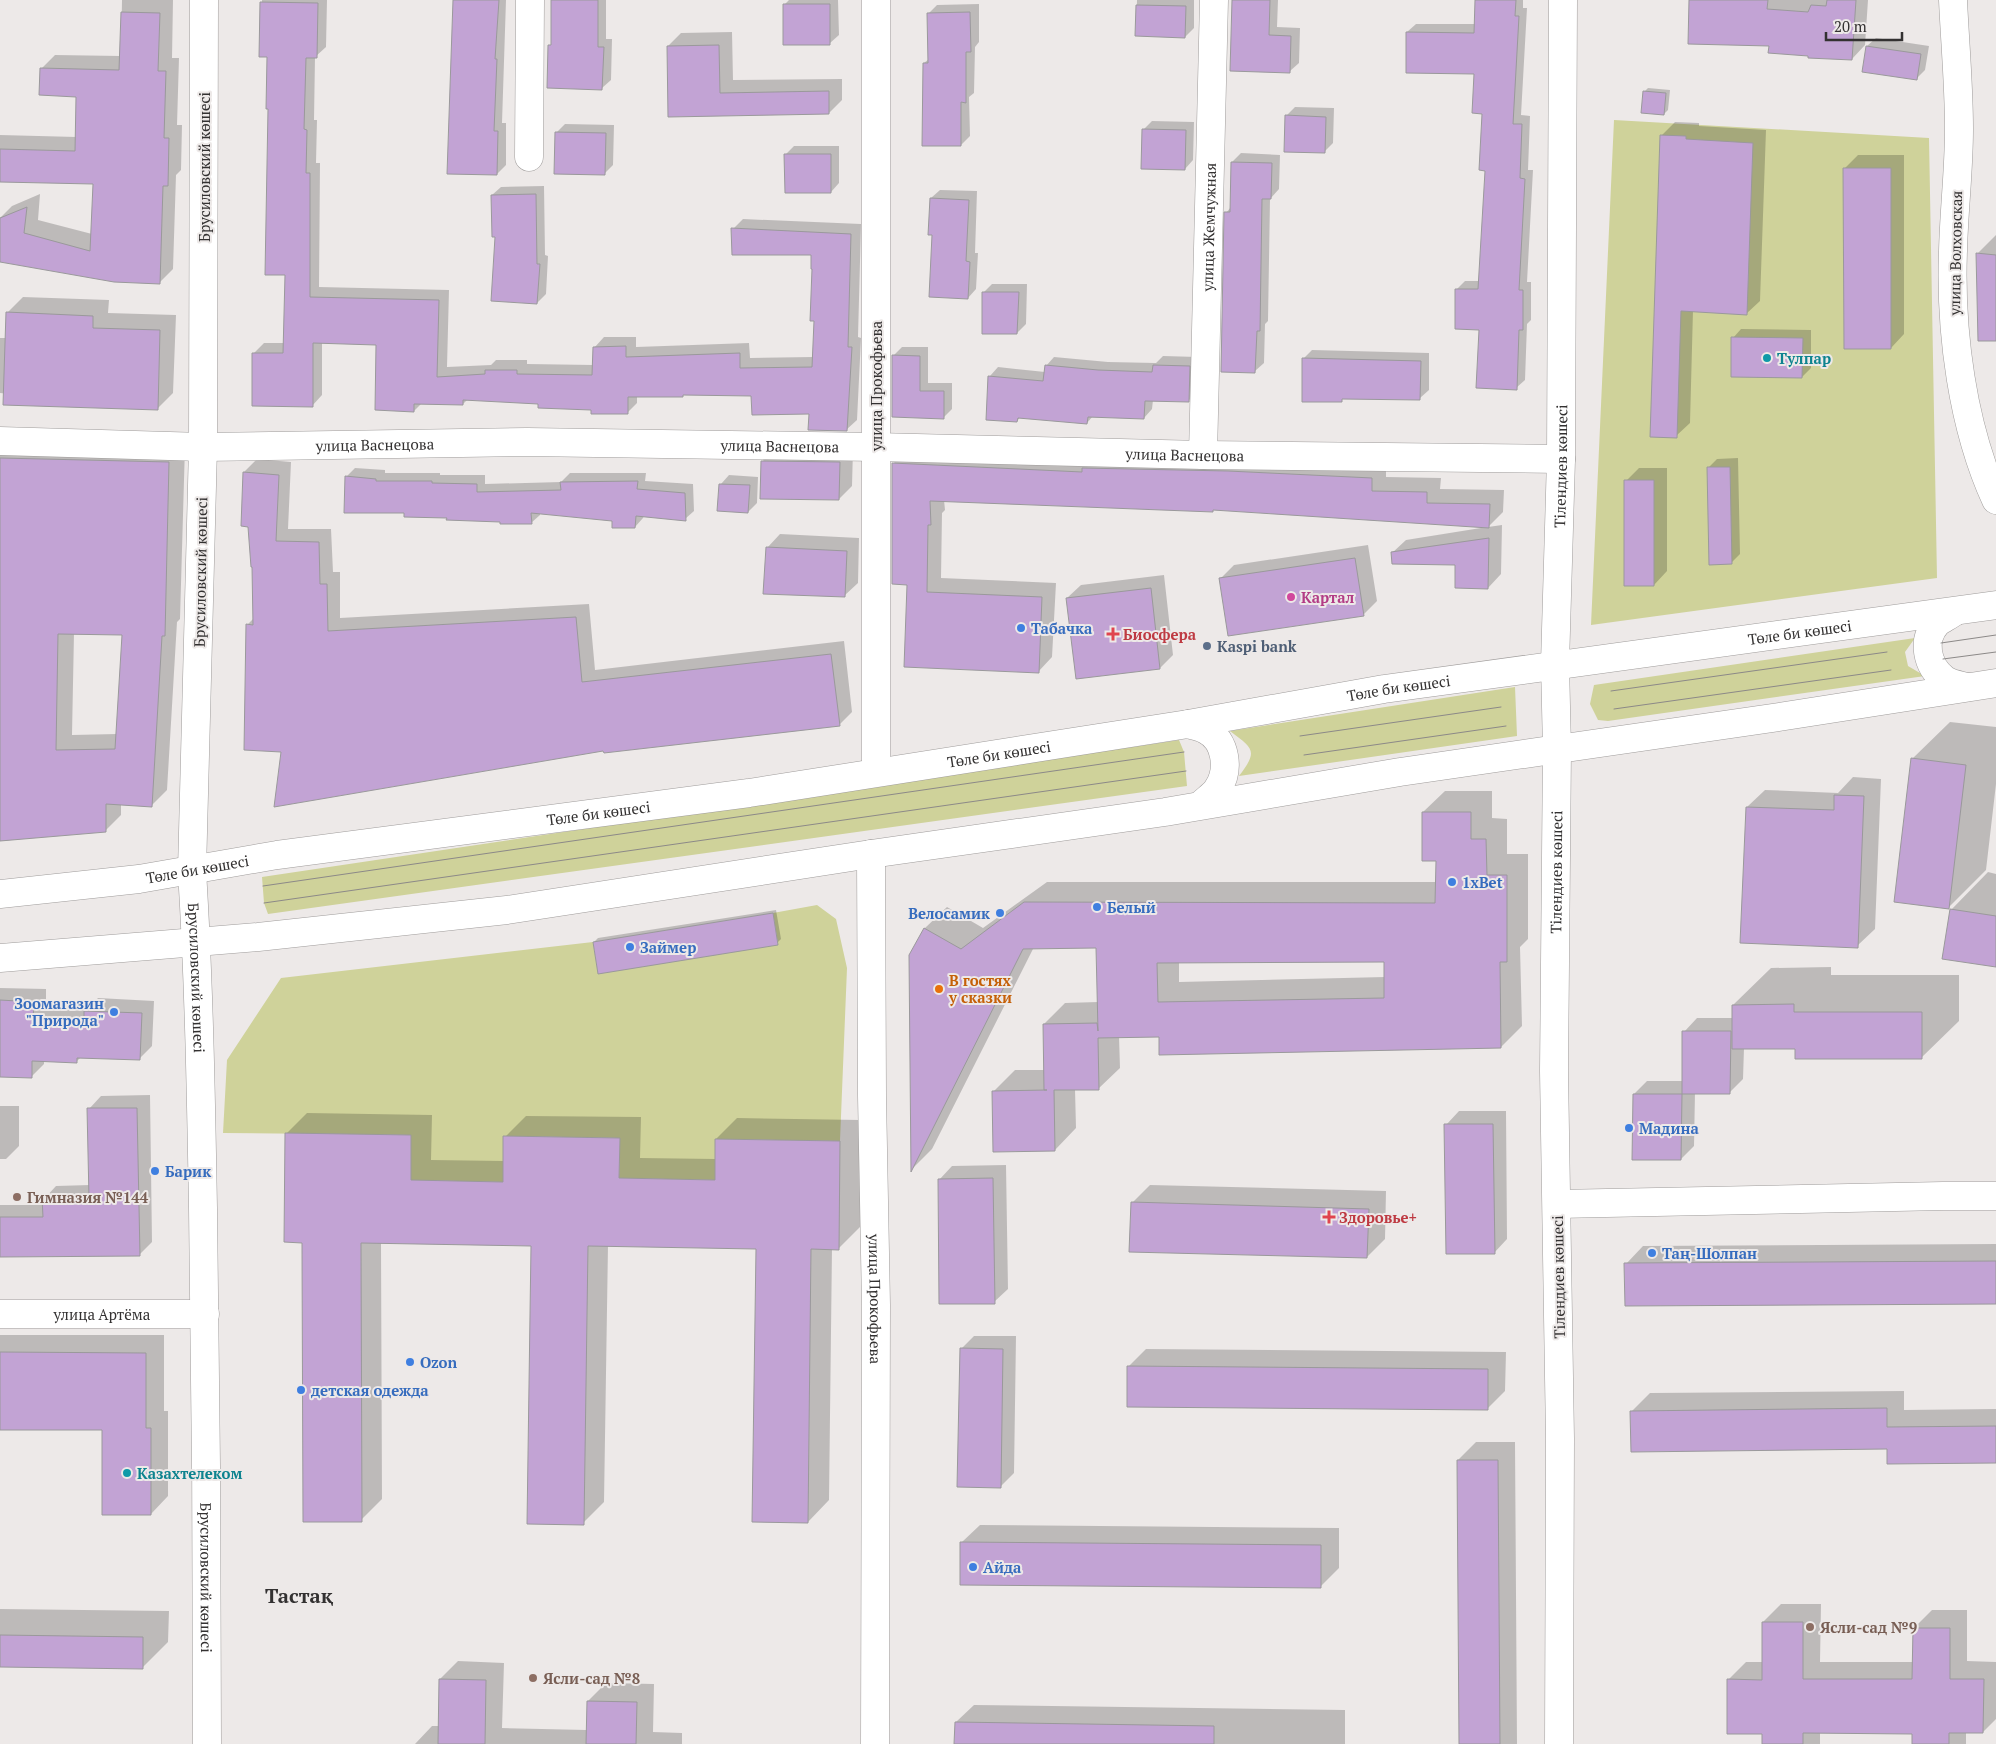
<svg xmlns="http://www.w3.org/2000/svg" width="1996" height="1744" font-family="'PT Serif',serif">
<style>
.green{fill:#cfd29a}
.shadow{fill:#0003;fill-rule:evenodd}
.building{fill:#c2a3d4;stroke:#9a999b;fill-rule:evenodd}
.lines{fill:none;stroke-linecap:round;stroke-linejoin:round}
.minor-casing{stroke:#9f9c9b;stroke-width:29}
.major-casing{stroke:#9f9c9b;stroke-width:29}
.minor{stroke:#fff;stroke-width:28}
.major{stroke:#fff;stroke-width:28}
.tram{stroke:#8c8988;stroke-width:1}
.culture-dot{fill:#0f9aa8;stroke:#ede9e8;stroke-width:2}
.hotel-dot{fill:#d1479c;stroke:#ede9e8;stroke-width:2}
.shop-dot{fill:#3f7fe0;stroke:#ede9e8;stroke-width:2}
.health-dot{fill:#e0444e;stroke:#ede9e8;stroke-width:2}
.service-dot{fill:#5c6f8a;stroke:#ede9e8;stroke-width:2}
.food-dot{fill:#e8710a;stroke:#ede9e8;stroke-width:2}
.education-dot{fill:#8d6e63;stroke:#ede9e8;stroke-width:2}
.labels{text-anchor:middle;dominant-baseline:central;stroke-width:4;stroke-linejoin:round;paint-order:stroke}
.street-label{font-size:15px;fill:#333131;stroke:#ede9e8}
.culture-label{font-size:15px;font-weight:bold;fill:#0d838f;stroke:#ede9e8;text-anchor:start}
.hotel-label{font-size:15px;font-weight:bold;fill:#b23c85;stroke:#ede9e8;text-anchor:start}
.shop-label{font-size:15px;font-weight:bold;fill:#366cbe;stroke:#ede9e8;text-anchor:start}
.health-label{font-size:15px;font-weight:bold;fill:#be3a42;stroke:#ede9e8;text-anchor:start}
.service-label{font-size:15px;font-weight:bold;fill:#4e5e75;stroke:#ede9e8;text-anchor:start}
.food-label{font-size:15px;font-weight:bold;fill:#c56008;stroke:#ede9e8;text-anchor:start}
.education-label{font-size:15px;font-weight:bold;fill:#785e54;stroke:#ede9e8;text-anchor:start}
.district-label{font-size:20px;font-weight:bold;fill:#333131;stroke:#ede9e8}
</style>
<rect width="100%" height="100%" fill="#ede9e8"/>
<path class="green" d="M1614,120L1929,138L1937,578L1591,625Z
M1915,638L1905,652L1908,666L1925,676L1608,721L1598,720L1590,704L1594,685Z
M1515,687L1517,736L1239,776C1258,751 1254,749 1230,731Z
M1179,740L1184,752L1187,786L268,914L264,903L262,877Z
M817,905L836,919L847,968L840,1141L715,1139V1180L619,1178L620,1138L504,1136L503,1182L411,1180V1135L223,1133L227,1060L281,978L593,942L598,973L778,944L773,913Z"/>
<path class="shadow" d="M122,0H173L172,58H179L177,125H182L181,170L176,175L173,269L159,283L0,261V218L12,206L40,194L38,220L92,234L95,183L0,181V135L77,137L78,95L41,69L55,55L121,56Z
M262,0H327L326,47L315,57L314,120H317L316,163H320L319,287L449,290L447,367L491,365L496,360H527V364L594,365V348L604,337H636V347L749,343L750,358L813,357L815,320L812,253L733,229L743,219L861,224L858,337L861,338L857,420L846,430L810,413L752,395L685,394L682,396H637V403L627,413L540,403L468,399L463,404L422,403L414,411L376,409L377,343L322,342V395L312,406L254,353L264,343H285L287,274L270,108L268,56H261Z
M455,0H506L502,123H506V165L497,174Z
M551,0H606V39H612L611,80L602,88L550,46L552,44Z
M789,0H838L839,35L830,43L784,5Z
M1137,0H1194V28L1185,37L1136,35Z
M1233,0H1278L1277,27L1300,28L1299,63L1290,71Z
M1476,0H1523V8H1527L1521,115L1530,116L1528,170H1533L1527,282H1531V320L1527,324L1525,380L1516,388L1457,289L1465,281H1480L1486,169L1483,112L1475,72L1407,32L1416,24H1475Z
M1690,0H1868L1865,45L1852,59L1810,55L1770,45Z
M979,4V42L975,47L974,93L969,97L970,136L961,145L924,63L929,59L928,14L937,5Z
M732,32L733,80L842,79V100L829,113L669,116L668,46L681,33Z
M1876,38L1929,46L1925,70L1916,79L1867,46Z
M1648,88L1670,90L1668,110L1664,114L1644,92Z
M1295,107L1334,108L1333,143L1324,152L1286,116Z
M1152,121L1194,122L1193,160L1185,169L1143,130Z
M1675,122L1699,123V126L1766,130L1760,301L1746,314L1693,310L1690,423L1676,436L1661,136Z
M565,124L614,125L613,165L604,174L557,132Z
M794,146H839V183L831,192L785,155Z
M1241,153L1280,155L1279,189L1270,199L1268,321L1265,324L1264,363L1255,371L1226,213L1231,207L1232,162Z
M1858,155H1904V334L1891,348L1844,169Z
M544,186L545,255L548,256L546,294L537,303L496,236L492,195L501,187Z
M940,190L977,191L975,253H978L976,289L968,298L933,234L931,198Z
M1996,235V303L1978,253Z
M992,284H1027L1026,324L1017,333L983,293Z
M23,297L109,300L108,313L176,315L173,393L157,409L0,393V338H6L7,313Z
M1741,329L1811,330V368L1802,377L1733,338Z
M902,347H928V383H952V409L943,418L894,416L893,356Z
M1312,350L1429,353V390L1420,398H1344L1341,400L1303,359Z
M1163,356L1198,357L1197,392L1188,401L1153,400L1152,409L1144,418L1093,416L1087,423L1020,417L1017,421L987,419L990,376L998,367L1045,372L1046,366L1054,357L1108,362L1156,363Z
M0,443L185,446L180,619L177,622L167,790L151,806L121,804V815L105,831L0,841ZM74,633L123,634L117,734L72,735Z
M775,448L853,449L852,486L839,499L762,462Z
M907,449L1386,464V477L1441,478L1440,489L1504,490L1503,512L1488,527L1502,525L1501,574L1488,588L1456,563L1392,553L1406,540L1487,527L1214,509L1212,511L944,500L945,510L942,513L941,578L1056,583L1052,657L1038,672L909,583L893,464Z
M1738,458L1740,554L1731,563L1708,468L1717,459Z
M257,459L291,462L288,529H331L333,572H340V618L589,604L595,670L844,641L852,712L839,725L605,749L282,751L247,625L254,618L253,566L249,525H243L244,472Z
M355,468L385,470V473H440V475H485V484L561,482L570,473H646L645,481L693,484L694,511L685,519L644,516L643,518L635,527L613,520L540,512V515L531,523L406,512L346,477Z
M1639,468H1667V571L1654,585L1626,481Z
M729,475L758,477L757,503L748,512L721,484Z
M780,534L859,538L858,583L844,596L767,548Z
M1368,545L1377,601L1363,615L1220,579L1234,565Z
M1164,575L1173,655L1160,668L1067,598L1081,585Z
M1950,722L1996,727V784L1986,870L1949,907L1912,759Z
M1853,777L1881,779L1875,929L1857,946L1747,807L1765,790L1838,793Z
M1445,791H1492V818L1507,819V854H1528V939L1520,947L1522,1026L1501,1047L1160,1036H1119L1120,1068L1098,1089H1075L1076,1128L1055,1150L993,1092L1015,1070H1045L1044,1024L1065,1003L1098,1002L1097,947H1034L932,1149L912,1169L910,955L925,928L947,907L983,928L1047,882H1437V860L1423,812ZM1179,961H1385V977L1179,982Z
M1988,872L1996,874V966L1951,910Z
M776,910L781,939L777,943L594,942L598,938Z
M1831,967V975H1959V1021L1921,1058L1796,1048H1744L1743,1079L1730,1092H1695L1694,1146L1681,1159L1634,1094L1647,1081H1683L1684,1032L1697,1018H1733V1005L1771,968Z
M0,988L46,989V1006L89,1008L98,998L154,1001L152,1046L139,1059L81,1057L76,1062L44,1061V1064L31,1077L0,1076Z
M150,1095L152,1242L139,1255H0V1205H44V1199L56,1186L90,1185L89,1109L101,1096Z
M0,1106H19V1146L6,1159H0Z
M1459,1111H1506L1507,1239L1494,1253L1446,1125Z
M307,1113L432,1115L431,1160L505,1161V1137L526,1116L641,1117L640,1158L716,1159V1139L737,1118L861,1120L860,1227L839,1248H832L829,1500L808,1522L757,1247L608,1245L604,1502L583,1523L532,1244L381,1242L382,1499L361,1520L303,1241L286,1134Z
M1006,1165L1008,1289L994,1302L939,1180L952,1166Z
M1150,1185L1386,1191L1385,1239L1367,1257L1132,1203Z
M1996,1244V1303L1626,1264L1643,1246Z
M0,1335H164V1411H168V1496L151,1514L103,1429H0Z
M974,1336H1016L1014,1473L1001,1486L961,1349Z
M1146,1349L1506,1352L1505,1391L1487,1409L1128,1367Z
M1904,1391V1410L1996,1409V1462L1632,1411L1650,1393Z
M1476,1442H1515L1517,1744H1460L1458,1460Z
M980,1525L1339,1528V1568L1321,1586L962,1542Z
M1781,1604H1821L1820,1662H1914V1628L1932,1610H1967V1661L1996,1662V1719L1983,1732H1966V1744H1913V1733L1820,1732V1744H1763V1732L1728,1680L1746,1662H1763V1622Z
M0,1609L169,1611L168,1642L142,1668L0,1666Z
M458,1661L504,1663L502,1728L587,1730L588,1701L606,1683L654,1684L653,1732L682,1733V1744H415L432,1726H439L440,1679Z
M974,1705L1345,1710V1744H956V1722Z"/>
<path class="building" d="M453,0H499L495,59H497L494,131H498L497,175L447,174Z
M551,0H598V47H604L602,90L547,88L548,45H551Z
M1232,0H1270L1269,35L1291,36L1290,73L1230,71Z
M1475,0H1516L1515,16H1519L1513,124H1522L1520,178L1525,179L1519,290H1523V330H1519L1517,390L1476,388L1479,330L1455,329V289H1478L1485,171L1479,170L1482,114L1472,113L1474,74L1406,73V32L1474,33Z
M1689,0H1768L1767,9L1808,12L1811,5L1826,6L1827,0H1856L1852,60L1808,58V56L1768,53L1769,46L1688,44Z
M260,2L318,3L317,58H306L304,129L307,130L306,173H310V297L439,300L437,377L485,374V370H517V374L592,375L593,347L626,346V357L740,353V368L812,367L814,321H810L812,269H811V255H732L731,228L851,234L848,347H852L847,431L808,430L809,414L752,415L751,396L683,395V397H628V414H591V410L538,408V404L463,400V405L414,404V412L375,410L376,345L313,343V407L252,406V353H283L285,275H265L268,109H266L267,57H259Z
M783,4H830V45H783Z
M1136,5L1186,6L1185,38L1135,36Z
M121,12L160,13L158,71H166L164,138H169L168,186H163L160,284L114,282L0,262V218L27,207L24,233L90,251L93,184L0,182V149L75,151L76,97L39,95L40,68L119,70Z
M970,12L971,52H966V103L961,102V146H922L923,63H928L927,13Z
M719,45L720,93L829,91V114L668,117L667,46Z
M1866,46L1921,54L1917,80L1862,72Z
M1643,91L1666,93L1664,115L1641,113Z
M1285,115L1326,117L1325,153L1284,152Z
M1142,129L1186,130L1185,170L1141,169Z
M555,132L606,133L605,175L554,174Z
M1660,135L1686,136V139L1753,143L1747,315L1681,311L1677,438L1650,437Z
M784,154H831V193H785Z
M1231,162L1272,163L1271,199H1262L1260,331H1257L1255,373L1221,372L1224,212H1230Z
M1843,168H1891V349H1844Z
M536,194L537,264H540L537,304L491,301L495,237H492L491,195Z
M930,198L969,200L966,261L970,262L968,299L929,297L932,235H928Z
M1976,253L1996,255V341H1978Z
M982,292H1019L1017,334H982Z
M6,312L93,316V328L160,330L158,410L3,405Z
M1731,337L1803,338L1802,378L1731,377Z
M892,355L920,356V391H944V419L892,417Z
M1302,358L1421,361L1420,400L1342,399V402H1302Z
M1045,365L1098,370L1152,372L1153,365L1190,366L1189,402L1145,401L1144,419L1088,417L1087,424L1018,418L1017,422L986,420L988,376L1043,381Z
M0,458L169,462L165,636H162L152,807L106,804V832L0,841ZM58,634L122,635L115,749L56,750Z
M761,461L840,462L839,500L760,499Z
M892,463L1082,472V468L1228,471L1372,478V491L1427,492V503L1490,504L1489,528L1213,510V512L930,501L931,525H928L927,592L1042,597L1039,673L904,667L907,585L892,584Z
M1707,467H1730L1732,564L1709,565Z
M243,472L279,475L276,541L319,542L320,584H327L328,631L576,617L582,682L831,654L840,726L604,753L603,751L274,807L281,752L244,750L246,624L253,625L252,567H251L248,527L241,526Z
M345,476L376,479V481H432V483L477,484V492L561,490L560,482L638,481L637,489L685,493L686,521L636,516L635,528H612V521L531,513L532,524H500V522L446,520L447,518L404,517V513H344Z
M1624,480H1654V586H1624Z
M719,484L750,485L748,513L717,511Z
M1489,538L1488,589L1455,588V565L1392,564L1391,552Z
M766,547L847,551L845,597L763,594Z
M1355,558L1364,616L1228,636L1219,578Z
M1151,588L1160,669L1076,679L1066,598Z
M1911,758L1966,765L1949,909L1894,902Z
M1834,795L1864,796L1858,948L1740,943L1746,807L1834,810Z
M1422,812H1471V839H1486L1487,875H1507V962H1500L1501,1048L1159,1055V1037L1098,1038L1099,1090H1054L1055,1151L993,1152L992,1091L1047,1090H1044L1043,1024L1097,1023L1098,1031L1096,948L1023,949L911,1172L909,955L924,928L961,949L1024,902L1435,903L1436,861H1422ZM1384,962V998L1158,1002L1157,963Z
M1950,909L1996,916V967L1942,959Z
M773,913L778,945L598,974L593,942Z
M0,1000L34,1002L33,1019L84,1020V1011L142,1013L140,1060L77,1058V1063L32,1061V1078L0,1077Z
M1794,1004V1012H1922V1059H1795V1049H1732V1005Z
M1682,1031H1731L1730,1094H1682Z
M1633,1094H1682L1681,1160H1632Z
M87,1108H137L140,1256L0,1257V1217H43L42,1198H89Z
M1444,1124H1493L1495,1254H1446Z
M285,1133L411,1135V1180L503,1182V1136L620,1138L619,1178L715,1180V1139L840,1141L839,1250L811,1249L808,1523L752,1522L756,1249L588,1246L584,1525L527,1524L531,1246L361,1243L362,1522H303L302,1243L284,1242Z
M993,1178L995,1304H939L938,1179Z
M1131,1202L1369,1209L1367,1258L1129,1252Z
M1996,1261V1304L1625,1306L1624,1263Z
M960,1348L1003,1349L1001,1488L957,1487Z
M0,1352L146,1353V1428H151V1515H102V1430H0Z
M1127,1366L1488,1369V1410L1127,1407Z
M1887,1408V1427L1996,1426V1463L1887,1464V1449L1631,1452L1630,1411Z
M1457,1460H1498L1500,1744H1459Z
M960,1542L1321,1545V1588L960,1585Z
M1762,1622H1803V1679H1912L1913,1628H1950V1679H1984L1983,1733H1949V1744H1912V1734L1803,1733V1744H1762V1734H1727V1679L1762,1680Z
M0,1635L143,1637V1669L0,1667Z
M439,1679L486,1680L485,1744H438Z
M587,1701L637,1702L636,1744H586Z
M955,1722L1214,1726V1744H954Z"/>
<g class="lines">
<defs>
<g id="minor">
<path id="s1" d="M204,0L203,447L192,871C199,983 201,1096 203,1208C206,1387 207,1565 207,1744"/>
<path d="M876,0V772"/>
<path d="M1953,0C1955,43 1959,86 1959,129C1959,170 1954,210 1953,251C1950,331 1962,426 1996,500"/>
<path d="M529,157L530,0"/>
<path id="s2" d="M0,441L203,447L527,442L876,447L1203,455L1561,459"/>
<path id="s3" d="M1203,455L1214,0"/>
<path id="s4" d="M871,854L872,1096L876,1305L875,1744"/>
<path d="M1557,1204L1943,1196H1996"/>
<path id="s5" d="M0,1314H205"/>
<path id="s6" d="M1559,1744L1560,1438L1554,1071L1557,749L1555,664L1561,459L1563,0"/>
</g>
<g id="major">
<path d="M1954,612C1949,616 1942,619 1937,623C1921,640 1927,666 1944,679C1950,684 1960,685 1967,687"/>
<path d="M1188,724C1194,726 1201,727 1206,730C1226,740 1230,770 1218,788C1215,794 1207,799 1202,804"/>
<path id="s7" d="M0,894L139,879L277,855L749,793L1188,724L1384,689L1996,605"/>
<path d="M0,958L258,937L507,910L871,854L1165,812L1400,772L1779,717L1996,683"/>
</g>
</defs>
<use href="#minor" class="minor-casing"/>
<use href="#major" class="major-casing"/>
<use href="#minor" class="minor"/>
<use href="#major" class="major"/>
<path class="tram" d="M1941,643L1996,635
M1943,659L1996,652
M1611,691L1887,652
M1614,709L1891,670
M1300,736L1501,707
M1304,755L1506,726
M263,886L1184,752
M264,903L1186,771"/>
</g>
<g class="culture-dot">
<circle cx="1767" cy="358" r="5"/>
<circle cx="127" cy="1473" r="5"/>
</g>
<circle class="hotel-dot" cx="1291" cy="597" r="5"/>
<g class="shop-dot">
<circle cx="1021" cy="628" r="5"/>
<circle cx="1452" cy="882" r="5"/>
<circle cx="1097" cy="907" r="5"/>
<circle cx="1000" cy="913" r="5"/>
<circle cx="630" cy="947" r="5"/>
<circle cx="114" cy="1012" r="5"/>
<circle cx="1629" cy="1128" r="5"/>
<circle cx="155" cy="1171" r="5"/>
<circle cx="1652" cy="1253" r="5"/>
<circle cx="410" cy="1362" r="5"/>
<circle cx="301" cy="1390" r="5"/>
<circle cx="973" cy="1567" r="5"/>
</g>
<g class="health-dot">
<path d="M1110.5 626.5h5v5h5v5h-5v5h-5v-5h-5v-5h5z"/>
<path d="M1326.5 1209.5h5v5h5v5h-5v5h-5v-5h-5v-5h5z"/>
</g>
<circle class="service-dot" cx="1207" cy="646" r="5"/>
<circle class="food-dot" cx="939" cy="989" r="5"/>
<g class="education-dot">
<circle cx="17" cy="1197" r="5"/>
<circle cx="1810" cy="1627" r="5"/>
<circle cx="533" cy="1678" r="5"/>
</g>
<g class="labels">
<g class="street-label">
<text transform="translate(204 167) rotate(-90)">Брусиловский көшесі</text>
<text stroke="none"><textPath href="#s3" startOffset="228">улица Жемчужная</textPath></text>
<text transform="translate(1955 253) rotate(-89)">улица Волховская</text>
<text transform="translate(876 386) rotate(-90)">улица Прокофьева</text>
<text stroke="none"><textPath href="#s2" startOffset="375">улица Васнецова</textPath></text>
<text stroke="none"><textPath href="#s2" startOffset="780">улица Васнецова</textPath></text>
<text stroke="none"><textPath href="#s2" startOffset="1185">улица Васнецова</textPath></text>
<text stroke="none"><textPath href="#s6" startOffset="1278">Тілендиев көшесі</textPath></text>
<text transform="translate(200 572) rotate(-89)">Брусиловский көшесі</text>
<text stroke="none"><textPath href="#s7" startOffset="1819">Төле би көшесі</textPath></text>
<text stroke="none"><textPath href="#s7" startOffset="1414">Төле би көшесі</textPath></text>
<text stroke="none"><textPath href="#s7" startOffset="1009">Төле би көшесі</textPath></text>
<text stroke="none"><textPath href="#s7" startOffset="604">Төле би көшесі</textPath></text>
<text stroke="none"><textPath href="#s7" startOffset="199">Төле би көшесі</textPath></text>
<text stroke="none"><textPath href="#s6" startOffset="872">Тілендиев көшесі</textPath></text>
<text stroke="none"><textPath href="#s1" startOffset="978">Брусиловский көшесі</textPath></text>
<text transform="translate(1558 1277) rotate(-91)">Тілендиев көшесі</text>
<text stroke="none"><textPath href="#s4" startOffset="445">улица Прокофьева</textPath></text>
<text stroke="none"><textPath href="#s5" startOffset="102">улица Артёма</textPath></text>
<text stroke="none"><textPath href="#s1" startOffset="1578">Брусиловский көшесі</textPath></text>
</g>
<g class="culture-label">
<text x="1777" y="358">Тулпар</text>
<text x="137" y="1473">Казахтелеком</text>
</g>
<g class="hotel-label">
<text x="1301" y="597">Картал</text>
</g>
<g class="shop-label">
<text x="1031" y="628">Табачка</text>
<text x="1462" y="882">1xBet</text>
<text x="1107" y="907">Белый</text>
<text x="990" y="913" text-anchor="end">Велосамик</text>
<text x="640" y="947">Займер</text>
<text x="104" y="1003" text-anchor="end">Зоомагазин<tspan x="104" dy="17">"Природа"</tspan></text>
<text x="1639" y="1128">Мадина</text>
<text x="165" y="1171">Барик</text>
<text x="1662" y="1253">Таң-Шолпан</text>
<text x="420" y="1362">Ozon</text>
<text x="311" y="1390">детская одежда</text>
<text x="983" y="1567">Айда</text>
</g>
<g class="health-label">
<text x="1123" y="634">Биосфера</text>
<text x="1339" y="1217">Здоровье+</text>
</g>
<g class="service-label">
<text x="1217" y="646">Kaspi bank</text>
</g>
<g class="food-label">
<text x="949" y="980">В гостях<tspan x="949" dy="17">у сказки</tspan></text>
</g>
<g class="education-label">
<text x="27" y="1197">Гимназия №144</text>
<text x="1820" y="1627">Ясли-сад №9</text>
<text x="543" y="1678">Ясли-сад №8</text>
</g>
<g class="district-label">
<text x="299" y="1595">Тастақ</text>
</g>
</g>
<path d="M1826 32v8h76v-8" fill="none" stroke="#333131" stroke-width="2.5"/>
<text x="1834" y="32" font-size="15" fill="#333131" stroke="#ede9e8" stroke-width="4" paint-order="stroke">20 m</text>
</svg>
